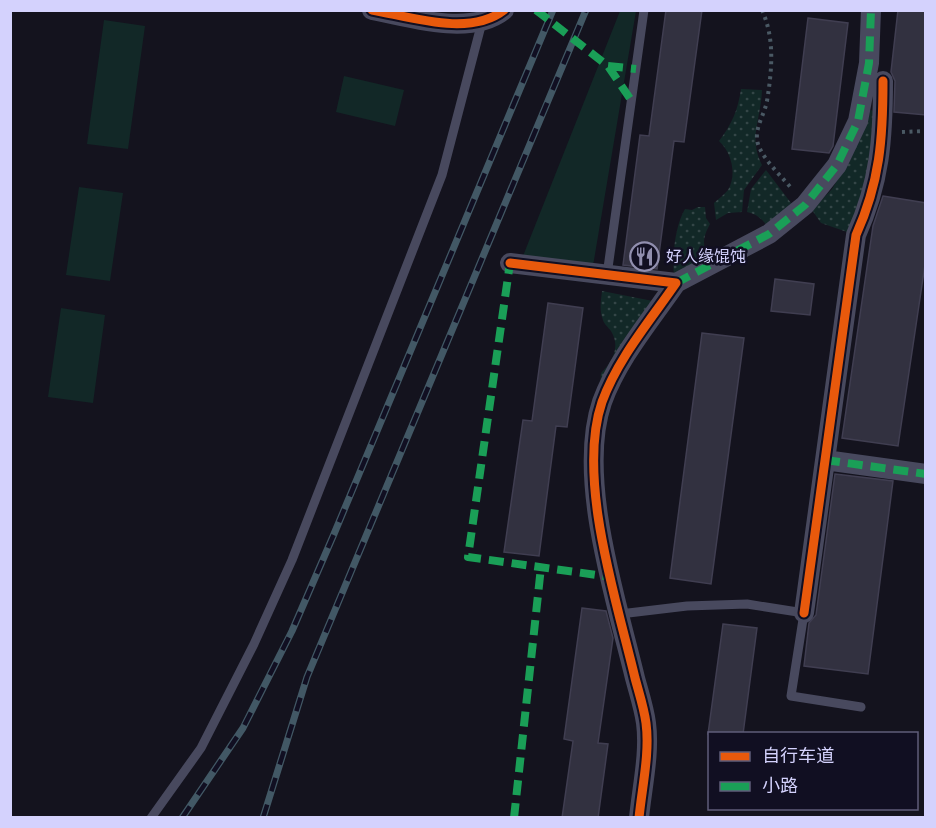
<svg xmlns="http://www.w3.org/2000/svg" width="936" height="828" font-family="Helvetica,'Noto Sans SC',sans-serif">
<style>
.grass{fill:url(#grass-dots)}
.garden{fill:#122827}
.building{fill:#323140;stroke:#403e51;stroke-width:1.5}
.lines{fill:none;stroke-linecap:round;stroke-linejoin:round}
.path{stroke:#4a5964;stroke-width:4;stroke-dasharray:3 4.5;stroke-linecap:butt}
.service{stroke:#48495e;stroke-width:9}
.minor{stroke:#48495e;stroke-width:20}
.rail-casing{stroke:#425865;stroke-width:7}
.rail{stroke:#110f22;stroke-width:4.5;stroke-dasharray:14;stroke-linecap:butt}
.quiet{stroke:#1a9f57;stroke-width:8;stroke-dasharray:15 8;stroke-linecap:butt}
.cycleway-casing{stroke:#110f22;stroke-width:13}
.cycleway{stroke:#e8590c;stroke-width:9}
.labels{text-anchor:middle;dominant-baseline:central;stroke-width:5;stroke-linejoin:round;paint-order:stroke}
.poi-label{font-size:16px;fill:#d4d2fd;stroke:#110f22;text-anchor:start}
</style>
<defs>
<pattern id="grass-dots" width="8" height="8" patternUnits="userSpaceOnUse" patternTransform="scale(1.5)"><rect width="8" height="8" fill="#122827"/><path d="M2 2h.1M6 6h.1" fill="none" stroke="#344647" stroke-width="1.8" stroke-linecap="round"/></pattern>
</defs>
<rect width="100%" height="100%" fill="#14131e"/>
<path class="grass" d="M741,89L762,90C761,120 748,137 762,165L744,190L742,212L728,213L716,220L714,203C718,199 724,195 728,190C737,175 732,153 719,141C732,124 738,110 741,89Z
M869,110L877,111L872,163L850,233L821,223L812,210L832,189L843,171Z
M766,170L791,203V208L769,228C762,219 757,214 747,212L751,189Z
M698,207H705L706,218L710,224C702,239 702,245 710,261L674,276C672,256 675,226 685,209L692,210Z
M602,291L658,302L599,396L601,373C612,362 621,347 611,331C608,327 604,324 603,320C599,310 601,301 602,291Z"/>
<path class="garden" d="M620,11H636L593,266L523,256Z
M104,20L145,26L128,149L87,144Z
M344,76L404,90L395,126L336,112Z
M79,187L123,193L110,281L66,275Z
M61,308L105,315L93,403L48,397Z"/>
<path class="building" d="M666,10H702L684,142L674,141L657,269L623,265L640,135L649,136Z
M898,10H926V115L894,112L895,81L891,72Z
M808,18L848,23L833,146L829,153L792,149Z
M883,196L926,203V258L898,446L842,438L873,226Z
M775,279L814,284L810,315L771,311Z
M548,303L583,308L567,427L556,426L539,556L504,552L523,420L532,421Z
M702,333L744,338L711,584L670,578Z
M835,474L893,481L868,674L804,666L809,623L816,615Z
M582,608L606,611L613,638L598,743L608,744L598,818H562L573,741L564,739Z
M723,624L757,628L743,734H708Z"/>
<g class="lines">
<path class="path" d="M762,10C775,39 772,70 767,101C764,117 751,132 760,149C767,163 782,177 792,189
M902,132L926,131"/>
<path class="service" d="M607,275L644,10
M620,614L687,606L747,604L804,613L791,696L861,707
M151,818L201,748L254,644L292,560L442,175L482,22"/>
<path class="minor" d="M372,10C411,17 470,37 504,10
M510,263L676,283C650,321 618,358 602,402C576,478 617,602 635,678C639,693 644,708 646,723C650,753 642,787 639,818
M676,283L769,234L805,205L837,165L858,121L869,63L871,10
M825,460L926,474
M804,613L856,235C880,182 883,138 883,81"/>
<defs>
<path id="rail" d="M182,818L243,728L292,631L334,534L553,10
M263,818L307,677L586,10"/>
</defs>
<use href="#rail" class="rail-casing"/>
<use href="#rail" class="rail"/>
<path class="quiet" d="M536,10L608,66L631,100
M608,66L636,69
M514,263H510L468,557L611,577
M676,283L769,234L805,205L837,165L858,121L869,63L871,10
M825,460L926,474
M514,818L541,567"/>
<defs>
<path id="cycleway" d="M372,10C411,17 470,37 504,10
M510,263L676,283C650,321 618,358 602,402C576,478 617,602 635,678C639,693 644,708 646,723C650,753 642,787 639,818
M804,613L856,235C880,182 883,138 883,81"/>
</defs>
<use href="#cycleway" class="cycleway-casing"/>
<use href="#cycleway" class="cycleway"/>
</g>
<defs>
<symbol id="restaurant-ring" viewBox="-11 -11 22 22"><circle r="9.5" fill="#110f22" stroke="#918faf" stroke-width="1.5"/><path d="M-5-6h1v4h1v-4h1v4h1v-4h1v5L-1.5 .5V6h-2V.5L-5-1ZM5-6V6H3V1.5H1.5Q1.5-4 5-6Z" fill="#918faf"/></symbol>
</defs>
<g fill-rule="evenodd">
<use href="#restaurant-ring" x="628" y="240" width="33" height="33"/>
</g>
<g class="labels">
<g class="poi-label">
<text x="666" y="256">好人缘馄饨</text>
</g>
</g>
<rect width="936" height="828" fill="none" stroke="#d4d2fd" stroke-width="24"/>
<rect x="708" y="732" width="210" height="78" fill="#110f22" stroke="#5f5d7a" stroke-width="1.5"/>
<rect x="720" y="752" width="30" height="9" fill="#e8590c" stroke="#5f5d7a" stroke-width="1.5"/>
<text x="762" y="762" font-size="18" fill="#d4d2fd">自行车道</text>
<rect x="720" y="782" width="30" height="9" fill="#1a9f57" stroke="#5f5d7a" stroke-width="1.5"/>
<text x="762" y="792" font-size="18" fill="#d4d2fd">小路</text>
</svg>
